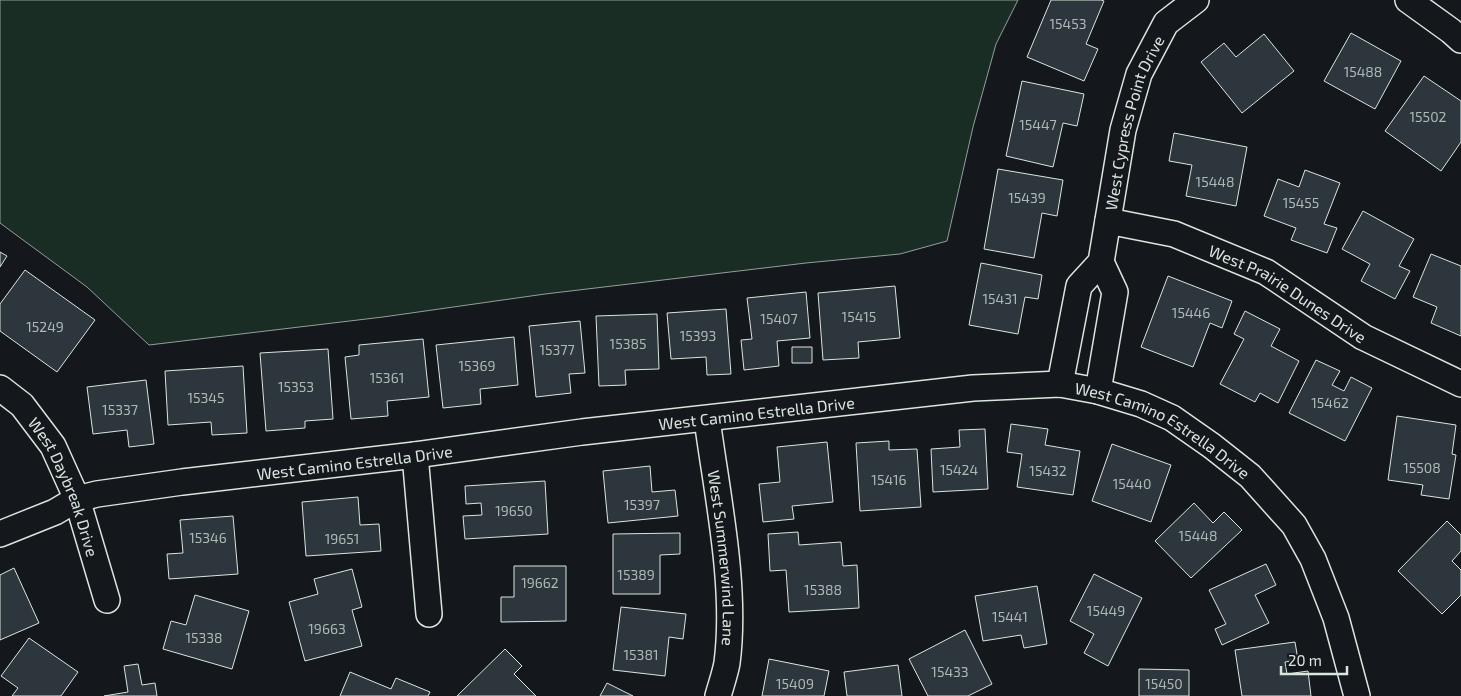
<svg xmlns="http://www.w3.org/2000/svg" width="1461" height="696" font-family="'Exo 2',sans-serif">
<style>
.green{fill:#1a2d24;stroke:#939e99}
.building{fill:#2c363c;stroke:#d8e6dc}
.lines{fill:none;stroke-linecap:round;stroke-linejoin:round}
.minor-casing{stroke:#d8e6dc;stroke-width:28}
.minor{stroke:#14181c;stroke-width:25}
.labels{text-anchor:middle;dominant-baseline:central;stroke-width:4;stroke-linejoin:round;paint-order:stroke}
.number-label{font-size:14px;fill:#adbab4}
.street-label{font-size:16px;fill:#d8e6dc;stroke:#14181c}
</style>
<rect width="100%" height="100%" fill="#14181c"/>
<path class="green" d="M0,0H1018L996,44L973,127L947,241L900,254L806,263L545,294L383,317L149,345L87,287L0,223Z"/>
<path class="building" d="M1051,0H1101L1104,1L1086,44L1098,49L1084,81L1027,57Z
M1351,33L1401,61L1375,109L1324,81Z
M1264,34L1294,71L1242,113L1201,62L1224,43L1236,57Z
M1424,76L1461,101V142L1441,171L1385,131Z
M1022,81L1084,94L1077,126L1063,123L1053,167L1006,156Z
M1174,133L1247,147L1236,206L1186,196L1192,165L1169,161Z
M998,169L1063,180L1057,216L1042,213L1034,258L984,249Z
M1305,170L1340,183L1324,224L1337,228L1327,253L1291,240L1296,228L1264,216L1278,179L1299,187Z
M1363,211L1414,239L1399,266L1410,271L1395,299L1361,281L1370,264L1342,249Z
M0,252L7,256L0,267Z
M1431,254L1461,266V336L1431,323L1437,307L1413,297Z
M981,263L1042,275L1038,299L1025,297L1018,334L969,325Z
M25,270L95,320L57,372L0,331V304Z
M1168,276L1232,301L1222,328L1210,323L1193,367L1141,347Z
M895,286L900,338L858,342L859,358L823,360L818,293Z
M806,292L810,338L777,341L779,366L744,370L741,340L752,339L747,298Z
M726,309L731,374L707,375L706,357L671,359L667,313Z
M1245,311L1280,329L1271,346L1299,361L1278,403L1260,393L1255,402L1220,384L1244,339L1234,334Z
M657,314L659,369L625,370L626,385L599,386L596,316Z
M580,321L585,373L569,374L571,393L536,397L529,326Z
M514,337L518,385L480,389L481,404L443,408L436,345Z
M423,339L429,397L387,401L388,416L351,419L345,357L359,355V345Z
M792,347H812V363H792Z
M328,349L333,419L305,421V428L266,431L260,353Z
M1316,360L1340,371L1332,385L1344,391L1351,377L1372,388L1345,441L1289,413Z
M243,366L247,433L212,435L211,422L168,425L165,371Z
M146,380L154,444L129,447L127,430L93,434L87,387Z
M1397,416L1456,425L1452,454L1456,455L1449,499L1421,495L1423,485L1388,480Z
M1011,424L1048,429L1045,445L1080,451L1073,495L1017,487L1022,454L1007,452Z
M985,429L988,489L933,492L931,449L960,447L959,430Z
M889,441V450L917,449L921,507L860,511L856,443Z
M827,442L833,502L792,506L794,519L763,522L759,484L780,482L777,447Z
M1112,444L1171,465L1151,522L1092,501Z
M650,466L652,492L675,490L678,516L608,523L603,471Z
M545,481L548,534L465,539L463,516L482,515L481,503L466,504L465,486Z
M358,497L360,525L379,524L381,551L306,556L302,502Z
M1194,503L1213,523L1224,512L1242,530L1191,578L1155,541Z
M233,516L238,574L169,579L167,554L183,553L180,520Z
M1447,521L1461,535V551L1452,561L1461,570V595L1442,614L1398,571Z
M798,532L799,545L841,542L843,566L857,565L859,608L789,612L786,570L770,571L768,534Z
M680,533V554L660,555V594H613V534Z
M1266,564L1276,585L1255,595L1269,623L1222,645L1215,629L1226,624L1209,590Z
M514,566H566V621L501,622V597H514Z
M14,568L39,623L0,640V575Z
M352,569L362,607L352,610L362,646L305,661L289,602L318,594L314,579Z
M1094,574L1142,598L1108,666L1084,653L1094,634L1070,621Z
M1037,586L1047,644L1024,648L1021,635L983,641L975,596Z
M195,595L249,611L232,669L163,649L171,621L186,625Z
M621,607L686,614L683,639L669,637L665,676L613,670Z
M965,630L992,684L968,696H928L909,659Z
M29,638L78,672L61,696H12L18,688L1,676Z
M1295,642L1298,660L1285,662L1287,674L1308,671L1311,696H1242L1235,650Z
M505,649L522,666L514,674L536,696H457Z
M769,659L829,671L824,696H762Z
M138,664L142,685L155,683L157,696H104L128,692L124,666Z
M898,665L902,696H847L844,672Z
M1139,669L1189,670V696H1139Z
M350,672L391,689L396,678L430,692L428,696H340Z
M607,683L633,696H600Z"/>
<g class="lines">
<defs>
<g id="minor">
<path d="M1408,0L1451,31L1461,40"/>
<path id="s1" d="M1108,221L1174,234L1266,272L1363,337L1461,384"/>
<path id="s2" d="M1060,384L1079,286L1101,262L1123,130L1139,74L1166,23L1196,0"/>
<path id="s3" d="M0,388L22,405L53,446L77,499L107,600"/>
<path d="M1098,391L1115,292L1101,262"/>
<path id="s4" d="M707,419C717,495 737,586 727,663C725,674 721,685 718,696"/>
<path d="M415,455L429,614"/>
<path id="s5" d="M0,534L55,512L77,499L97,494L182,482L415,455L582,432L973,388L1060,384L1098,391L1141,404L1172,418L1212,446L1250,476L1294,525L1313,559L1336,618L1357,696"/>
</g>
</defs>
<use href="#minor" class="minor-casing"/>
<use href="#minor" class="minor"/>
</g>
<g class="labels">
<g class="number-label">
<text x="1068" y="23">15453</text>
<text x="1363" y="71">15488</text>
<text x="1428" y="116">15502</text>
<text x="1038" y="124">15447</text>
<text x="1215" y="181">15448</text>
<text x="1027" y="197">15439</text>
<text x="1301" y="202">15455</text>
<text x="1000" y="298">15431</text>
<text x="1191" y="312">15446</text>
<text x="859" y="316">15415</text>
<text x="779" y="318">15407</text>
<text x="45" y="326">15249</text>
<text x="698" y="335">15393</text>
<text x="628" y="343">15385</text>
<text x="557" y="349">15377</text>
<text x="477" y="365">15369</text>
<text x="387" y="377">15361</text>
<text x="296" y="386">15353</text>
<text x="206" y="397">15345</text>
<text x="1330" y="402">15462</text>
<text x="120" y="409">15337</text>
<text x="1422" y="467">15508</text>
<text x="959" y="469">15424</text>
<text x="1048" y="470">15432</text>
<text x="889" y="479">15416</text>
<text x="1132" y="483">15440</text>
<text x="642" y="504">15397</text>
<text x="514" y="510">19650</text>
<text x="1198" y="535">15448</text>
<text x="208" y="537">15346</text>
<text x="342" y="538">19651</text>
<text x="636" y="574">15389</text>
<text x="540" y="582">19662</text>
<text x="823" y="589">15388</text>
<text x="1106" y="610">15449</text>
<text x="1010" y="616">15441</text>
<text x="327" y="628">19663</text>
<text x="204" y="637">15338</text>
<text x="641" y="654">15381</text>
<text x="950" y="671">15433</text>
<text x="795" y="683">15409</text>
<text x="1164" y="683">15450</text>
</g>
<g class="street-label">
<text stroke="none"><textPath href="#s2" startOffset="276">West Cypress Point Drive</textPath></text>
<text stroke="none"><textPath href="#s1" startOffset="196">West Prairie Dunes Drive</textPath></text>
<text stroke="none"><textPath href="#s5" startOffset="770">West Camino Estrella Drive</textPath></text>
<text stroke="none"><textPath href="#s5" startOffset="1189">West Camino Estrella Drive</textPath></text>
<text stroke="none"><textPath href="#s5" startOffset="365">West Camino Estrella Drive</textPath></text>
<text stroke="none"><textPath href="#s3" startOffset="121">West Daybreak Drive</textPath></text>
<text stroke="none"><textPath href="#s4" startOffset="140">West Summerwind Lane</textPath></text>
</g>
</g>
<path d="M1281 666v8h66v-8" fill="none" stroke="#d8e6dc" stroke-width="2.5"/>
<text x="1288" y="666" font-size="15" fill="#d8e6dc" stroke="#14181c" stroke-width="4" paint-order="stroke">20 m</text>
</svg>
